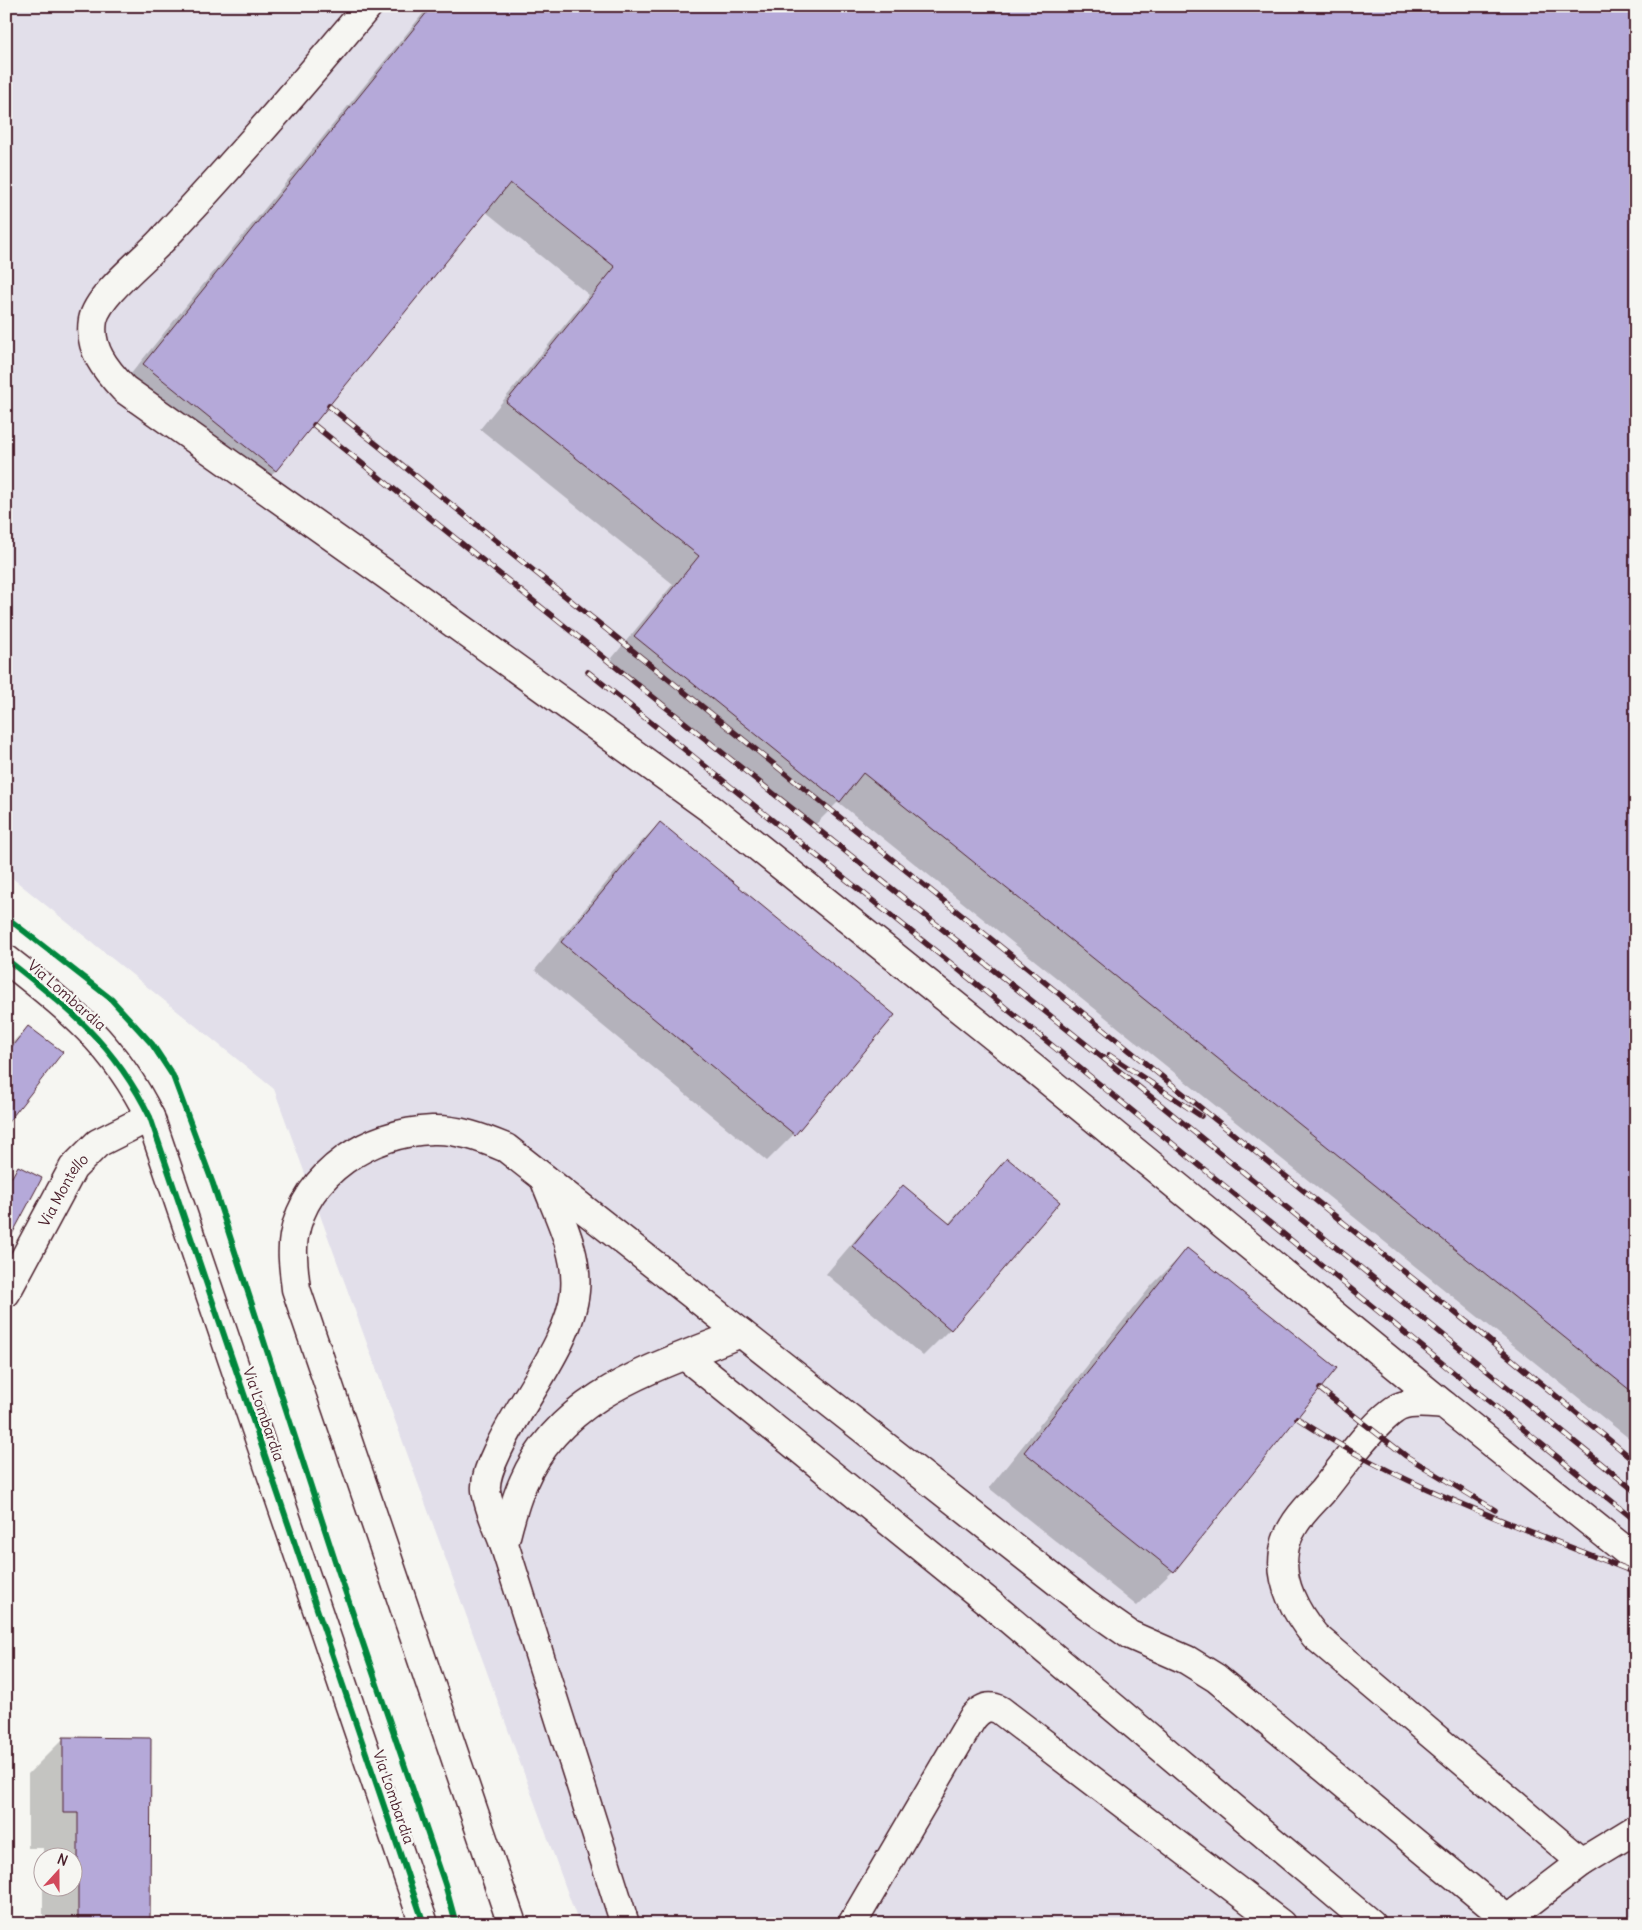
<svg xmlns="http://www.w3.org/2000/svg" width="1642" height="1930" font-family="Delius,sans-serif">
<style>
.built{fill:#e2dfea}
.shadow{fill:#0003}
.building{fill:#b5a9d9;stroke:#4a1f2b}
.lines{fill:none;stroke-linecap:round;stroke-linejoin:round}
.minor-casing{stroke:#4a1f2b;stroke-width:31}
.minor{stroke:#f6f6f2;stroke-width:28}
.rail-casing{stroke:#4a1f2b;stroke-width:5.5}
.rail{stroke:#f6f6f2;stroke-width:4;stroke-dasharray:11;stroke-linecap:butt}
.cycleway-casing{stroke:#f6f6f2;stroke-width:9}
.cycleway{stroke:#00873e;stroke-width:6}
.labels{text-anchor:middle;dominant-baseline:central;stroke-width:5;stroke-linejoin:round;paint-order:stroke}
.street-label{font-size:15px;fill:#4a1f2b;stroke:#f6f6f2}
</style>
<rect width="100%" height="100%" fill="#f6f6f2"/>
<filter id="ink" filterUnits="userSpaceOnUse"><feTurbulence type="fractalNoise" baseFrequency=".02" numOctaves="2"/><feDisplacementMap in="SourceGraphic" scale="10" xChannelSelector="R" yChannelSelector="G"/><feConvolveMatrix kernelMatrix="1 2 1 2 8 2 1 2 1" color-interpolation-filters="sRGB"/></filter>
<g filter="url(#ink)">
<path class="built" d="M6,6H1636V1924H579L274,1089L6,873Z"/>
<path class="shadow" d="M429,6H1624L1636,16V1444L838,802L812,828L608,663L673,584L480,429L589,295L485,211L276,470L249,497L117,391Z
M660,823L893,1015L794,1134L767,1161L535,970L633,850Z
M28,1027L6,1123V1049Z
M1007,1160L1058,1202L950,1329L923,1356L826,1274L877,1214L904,1187L948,1224Z
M1187,1250L1336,1368L1173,1571L1137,1606L989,1488L1152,1285Z
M64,1738L149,1924H43V1888H72V1858H43V1848H28V1774Z"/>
<path class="building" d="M432,6H1626L1636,14V1395L863,773L840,802L634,636L699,556L506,402L615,267L510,183L276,471L143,364Z
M660,822L895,1015L795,1135L561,942Z
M28,1026L63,1052L6,1125V1054Z
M1007,1158L1060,1202L951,1330L852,1246L903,1185L950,1224Z
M18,1166L42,1178L9,1240L6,1238V1174L12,1177Z
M1187,1248L1337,1368L1174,1572L1024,1452Z
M63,1737L151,1738L150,1924H78V1813H63Z"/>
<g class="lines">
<defs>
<g id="minor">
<path d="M368,6C301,86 233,165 162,240C145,259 98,295 93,320C88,349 106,370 124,389L388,576L712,810L1017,1055L1444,1405"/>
<path d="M6,959C68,1007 115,1045 150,1117L424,1924"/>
<path id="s1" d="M6,1293L73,1168L98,1143L150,1117"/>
<path d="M685,1356L992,1605L1371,1924"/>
<path d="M504,1544C498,1527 488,1508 486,1490C485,1477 491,1465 496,1454C518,1403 570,1345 575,1291C579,1253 557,1213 544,1178"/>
<path d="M1582,1862L1315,1636C1296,1613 1279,1582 1284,1552C1285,1543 1288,1535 1293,1527C1300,1514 1312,1503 1322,1492C1339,1471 1377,1418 1399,1407C1412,1401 1430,1404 1444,1405L1636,1559"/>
<path d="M512,1924L296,1289C294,1271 291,1253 294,1236C306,1172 371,1132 432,1130C458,1129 482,1138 506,1148L1087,1605L1130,1635L1187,1660L1216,1678L1507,1919"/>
<path d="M625,1924L504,1544C509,1524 514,1503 523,1483C561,1393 658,1367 741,1333"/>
<path d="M852,1924L972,1719C980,1709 988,1704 1000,1710L1281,1924"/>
<path d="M1501,1924L1582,1862L1636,1829"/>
</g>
</defs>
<use href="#minor" class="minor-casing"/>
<use href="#minor" class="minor"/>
<defs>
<path id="rail" d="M329,406L1468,1323L1636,1462
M314,425L1113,1066L1636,1492
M588,672L974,982L1636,1521
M1109,1055L1201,1116
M1320,1389L1406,1456L1495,1510
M1297,1418C1399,1487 1522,1527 1636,1573"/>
</defs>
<use href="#rail" class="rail-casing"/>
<use href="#rail" class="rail"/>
<defs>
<path id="cycleway" d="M6,917L111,999L152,1044L173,1076L213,1184L338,1570L445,1884L456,1924
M6,959C68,1007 115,1045 150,1117L424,1924"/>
</defs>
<use href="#cycleway" class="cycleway-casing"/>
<use href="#cycleway" class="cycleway"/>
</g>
</g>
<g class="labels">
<g class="street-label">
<text transform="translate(67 995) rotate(41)">Via Lombardia</text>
<text stroke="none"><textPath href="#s1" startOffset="118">Via Montello</textPath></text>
<text transform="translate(264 1414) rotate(71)">Via Lombardia</text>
<text transform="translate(394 1797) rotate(71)">Via Lombardia</text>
</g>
</g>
<rect width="1642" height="1930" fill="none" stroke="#f6f6f2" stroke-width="25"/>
<rect x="12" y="12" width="1617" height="1905" fill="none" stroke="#4a1f2b" stroke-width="2" filter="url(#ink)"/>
<g transform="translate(58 1872) rotate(21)"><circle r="24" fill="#f6f6f2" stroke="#b1a0a2"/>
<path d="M0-4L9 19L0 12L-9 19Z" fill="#d1495b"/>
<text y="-8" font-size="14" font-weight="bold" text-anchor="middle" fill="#4a1f2b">N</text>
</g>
</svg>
